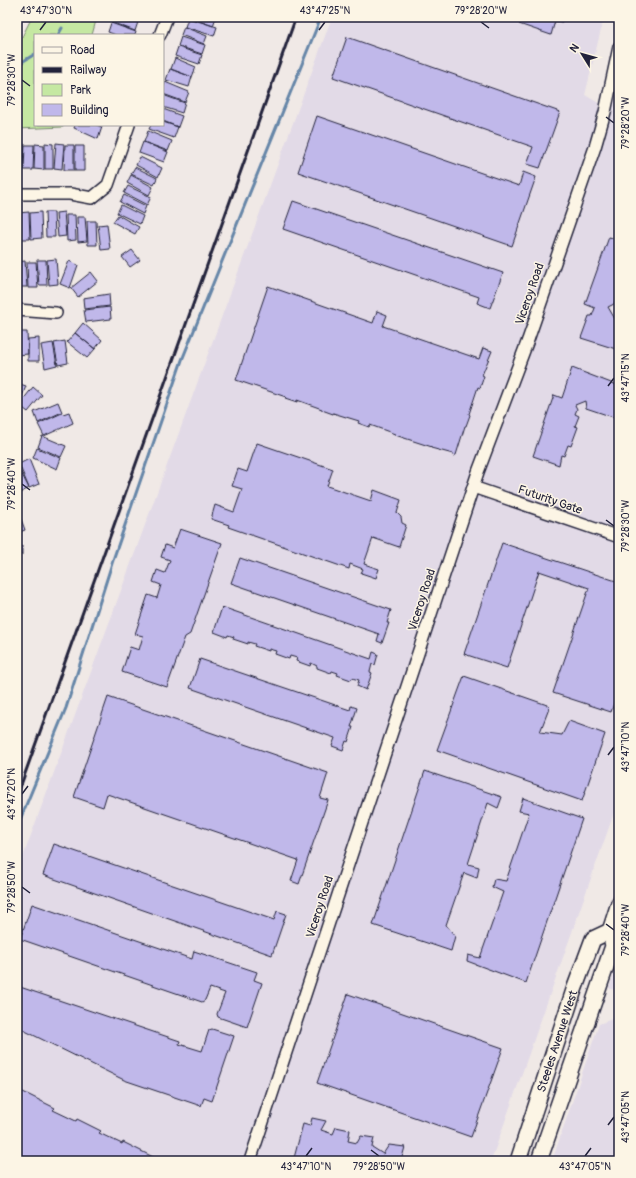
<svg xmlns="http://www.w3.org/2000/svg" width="636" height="1178" font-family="Pangolin,sans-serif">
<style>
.built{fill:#e2dae7}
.green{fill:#c5e8a2;stroke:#74856e}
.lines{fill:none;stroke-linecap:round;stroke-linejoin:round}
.stream{stroke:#6686a8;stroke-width:3}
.building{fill:#c0b8ea;stroke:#22223b}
.street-casing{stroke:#22223b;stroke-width:14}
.secondary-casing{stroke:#22223b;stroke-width:18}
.street{stroke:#fcf5e5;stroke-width:11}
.secondary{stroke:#fcf5e5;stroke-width:15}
.rail{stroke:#22223b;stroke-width:3}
.ticks{fill:none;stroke:#22223b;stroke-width:1.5}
.labels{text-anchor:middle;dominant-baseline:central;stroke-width:3;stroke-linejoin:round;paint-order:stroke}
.street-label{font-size:12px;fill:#22223b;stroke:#fcf5e5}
.neatline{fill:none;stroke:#22223b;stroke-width:1.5}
.ticks-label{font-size:10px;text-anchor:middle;fill:#22223b}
</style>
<rect width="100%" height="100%" fill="#f0e9e6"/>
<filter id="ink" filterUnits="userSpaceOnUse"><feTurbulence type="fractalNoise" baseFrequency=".025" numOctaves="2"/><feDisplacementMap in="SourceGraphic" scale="8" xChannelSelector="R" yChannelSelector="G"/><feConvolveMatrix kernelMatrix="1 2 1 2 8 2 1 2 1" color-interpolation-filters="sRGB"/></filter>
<g filter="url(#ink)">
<path class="built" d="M332,17H604L585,95L612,111L619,79V799L491,1161H17V873Z
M619,960V992L609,988Z
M612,1019L619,1021V1161H552L599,1024Z"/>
<path class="green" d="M32,17H97L92,35H35V125H64L63,127L17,129V41L22,37Z"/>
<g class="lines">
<path class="stream" d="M58,35L62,28
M17,65L35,54
M17,827L66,708L114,557L182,360L321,17"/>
</g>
<path class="building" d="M113,17H123L138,22L135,31L111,22Z
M189,17H216L213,26Z
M510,17H564L562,22L555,21L551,35L519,24L521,20Z
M188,18L217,27L214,36L185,27Z
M111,23L136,32L135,35H116L108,32Z
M184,27L207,36L204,44L181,35Z
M181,37L205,45L202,54L178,46Z
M347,37L560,112L540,168L527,164L533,147L333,77Z
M178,47L202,55L199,64L175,56Z
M175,58L196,67L192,77L171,69Z
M170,69L192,77L189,87L166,80Z
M165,82L189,92L185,102L163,94V88Z
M163,95L185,103L182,113L163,107Z
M163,109L182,116L178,127L163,121Z
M317,116L519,186L523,172L536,177L512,246L298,172Z
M163,122L178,127L174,138L149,129L151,125H163Z
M75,125H96L102,127L98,139L74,128Z
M148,131L172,141L168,151L144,142Z
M143,142L168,152L164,162L139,153Z
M17,143L24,144L23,168L17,167Z
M45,143L53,144V169H45Z
M56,143L64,144L62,169L54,168Z
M35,144L44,145V170L34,169Z
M25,145H34L33,170H24Z
M65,145H74V170H64Z
M75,146H84V171H75Z
M140,157L162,168L158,177L136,165Z
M135,167L157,178L154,185L131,174Z
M131,175L153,187L149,195L127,183Z
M128,186L151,197L147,205L124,193Z
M124,195L146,206L143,214L120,202Z
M293,201L503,273L490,308L477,303L479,297L283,229Z
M121,205L143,216L140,224L117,213Z
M29,212L30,239H19L18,213Z
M41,212L42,238L31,239L30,213Z
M45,212H54L55,237H46Z
M64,212L66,236L58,237L56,213Z
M66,215H75L76,240L67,241Z
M118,215L139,227L135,234L113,222Z
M77,217H85L87,241L78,242Z
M87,221H96L97,245H88Z
M107,224L110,249L101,250L98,225Z
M619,233V296H617L614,304L608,307L615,319L619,318V350L581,338L589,316H592L595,308L585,304L609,237L617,239Z
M132,250L140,260L130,267L122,257Z
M56,259L58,284L49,285L47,260Z
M37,260H46L47,285H39Z
M25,261L27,287H19L17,262Z
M69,261L78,265L70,288L60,284Z
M27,262H36L38,288H28Z
M91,272L98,281L78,297L71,288Z
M268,286L373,323L377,311L387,315L383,326L479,359L483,348L492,351L482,375L484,376L480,388L478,387L469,414L470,415L466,426H465L456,455L453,456V454L431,448L432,447L395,435V434L370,425L369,427L358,423L359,421L333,413V414L322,410V409L297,400V402L285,398L286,397L236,380Z
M109,294L110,306L84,309L83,298Z
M110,307L111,319L86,322L84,310Z
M83,323L102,340L95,349L75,333Z
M17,332H27L28,354L17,355Z
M75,333L95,349L87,358L67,342Z
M39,338V361H28V339Z
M65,341L68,363L58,365L54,343Z
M53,343L57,365L45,368L41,345Z
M572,368L619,386V419L586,408L585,401L575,405L577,409L575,414L579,416L575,426L578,427L571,446L568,445L564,456L561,455L559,465L533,456L554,395L562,398Z
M17,383L26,386L18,407H17Z
M33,387L42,395L28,412L19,405Z
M58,402L62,412L38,423L34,412Z
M69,412L73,423L44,436L38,424L62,413L63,414Z
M42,436L66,446L61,457L38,447Z
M257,443L333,469L327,486L371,501L374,490L401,500L397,513L401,517L402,523L406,525L399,547L373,538L364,564L379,569L376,578L361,573L363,569L350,564L349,569L228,527L229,525L211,519L215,505L234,512L242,489L232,486L238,469L247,472Z
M37,448L61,458L57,469L33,458Z
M29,459L39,484L29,488L19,464Z
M17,465L29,488L18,494L17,492Z
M21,519L25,530L17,533V521Z
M180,529L222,543L190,634L185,637L167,687L122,672L130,647L139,650L143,636L135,634L148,595L157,598L161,585L153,582L157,570L165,573L170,560L161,557L165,545L173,548Z
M502,543L619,582V688L611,712L553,693L589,588L539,571L507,668L464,654Z
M17,546H22V555L17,554Z
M240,558L391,610L387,623H389L382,643L377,641L379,634L231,583Z
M222,607L371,659L373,652L378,654L375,665L372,664L370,672L372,673L366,690L357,686L359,680L352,678L351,680L337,675L338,673L332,671L331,673L317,668V666L311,663L310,666L296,661L297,658L290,656L289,659L275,654L276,651L269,649V651L254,646L255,644L248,642V644L233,639L234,637L228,635L227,637L214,632Z
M200,659L350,710L351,706L357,708L351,727H353L348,742L346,741L343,750L332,746L335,738L190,688Z
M464,676L550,706L540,732L562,735L569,721L605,734L582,801L437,750Z
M108,697L328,773L320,798L328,800L299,884L291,881L298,860L107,794L103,807L74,797Z
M425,771L502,797L498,808L488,803L468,864L479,867L477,878L464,873L446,925L455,936L451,951L373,925Z
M523,798L582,819L526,983L467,961L468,955L480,958L503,892L492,887L494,879L506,881L529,813L519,811Z
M54,844L274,920L277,911L286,914L272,955L43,875Z
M32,904L192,959L194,951L257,972L254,980L262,983L247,1027L218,1017L217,1014L225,993L210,988L205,1000L202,1002L20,939Z
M17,986L180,1041L179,1044L202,1051L209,1030L212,1029L234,1036L212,1101L204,1098L201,1106L124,1080L17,1027Z
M348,994L503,1048L471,1137L317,1083Z
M17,1089L55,1108L53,1110L76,1121L77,1119L101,1131L99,1133L122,1144L123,1142L161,1161H17Z
M312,1118L326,1121L321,1130L333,1134L336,1127L350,1130L348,1141L357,1143L361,1136L374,1138L372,1147L383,1154L389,1145L405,1147L401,1161H304L294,1158L303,1124L310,1126Z"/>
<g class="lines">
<defs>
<path id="street" d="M160,35L167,17
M17,194H70L92,198L108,185L129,125
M17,310L56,313
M473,487L619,537
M250,1161L478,472L528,340L595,147L605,112L619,47"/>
<g id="secondary">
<path id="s1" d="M518,1161L574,990L593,939L610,931"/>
<path d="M539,1161L613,946L610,931L619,903"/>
</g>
</defs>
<use href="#street" class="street-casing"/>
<use href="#secondary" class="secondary-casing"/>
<use href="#street" class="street"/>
<use href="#secondary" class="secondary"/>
<path class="rail" d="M17,796L296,17"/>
</g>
</g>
<path class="ticks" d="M481,22L489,28M40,30L46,22M319,30L325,22M22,80L30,86M606,117L614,123M608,386L614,378M22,484L30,490M606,520L614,526M608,755L614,747M22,794L28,786M22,887L30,893M606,924L614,930M608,1125L614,1117M371,1150L379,1156M306,1156L312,1148M585,1156L591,1148"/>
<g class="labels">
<g class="street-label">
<text transform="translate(530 294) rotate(-71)">Viceroy Road</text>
<text transform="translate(550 500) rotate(19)">Futurity Gate</text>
<text transform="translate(422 600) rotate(-72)">Viceroy Road</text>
<text transform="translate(320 907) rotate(-72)">Viceroy Road</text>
<text stroke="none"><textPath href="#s1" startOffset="126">Steeles Avenue West</textPath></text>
</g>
</g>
<rect width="636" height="1178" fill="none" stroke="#fcf5e5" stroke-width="44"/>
<rect x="34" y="34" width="130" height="92" fill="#fcf5e5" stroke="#a5a1a1"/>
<rect x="42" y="47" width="20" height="6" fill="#fcf5e5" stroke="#a5a1a1"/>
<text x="70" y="54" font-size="12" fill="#22223b">Road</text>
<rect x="42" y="67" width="20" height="6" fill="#22223b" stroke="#a5a1a1"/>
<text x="70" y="74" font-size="12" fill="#22223b">Railway</text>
<rect x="42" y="84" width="20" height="12" fill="#c5e8a2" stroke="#a5a1a1"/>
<text x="70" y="94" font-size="12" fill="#22223b">Park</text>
<rect x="42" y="104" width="20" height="12" fill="#c0b8ea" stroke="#a5a1a1"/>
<text x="70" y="114" font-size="12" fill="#22223b">Building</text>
<g transform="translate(582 54) rotate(307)" stroke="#fcf5e5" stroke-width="3" paint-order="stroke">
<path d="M0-3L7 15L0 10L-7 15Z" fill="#22223b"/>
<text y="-6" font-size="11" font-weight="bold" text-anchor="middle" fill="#22223b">N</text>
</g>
<rect x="22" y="22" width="592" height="1134" class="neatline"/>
<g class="ticks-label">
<text x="46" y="14">43°47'30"N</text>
<text x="325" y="14">43°47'25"N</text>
<text x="481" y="14">79°28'20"W</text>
<text transform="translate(11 80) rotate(-90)" y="4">79°28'30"W</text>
<text transform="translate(625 123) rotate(-90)" y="4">79°28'20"W</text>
<text transform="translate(625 378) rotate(-90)" y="4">43°47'15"N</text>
<text transform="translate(11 484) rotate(-90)" y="4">79°28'40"W</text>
<text transform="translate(625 526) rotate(-90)" y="4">79°28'30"W</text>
<text transform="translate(625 747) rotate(-90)" y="4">43°47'10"N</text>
<text transform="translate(11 794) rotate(-90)" y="4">43°47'20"N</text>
<text transform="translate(11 887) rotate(-90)" y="4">79°28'50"W</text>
<text transform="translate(625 930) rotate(-90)" y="4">79°28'40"W</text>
<text transform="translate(625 1117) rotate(-90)" y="4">43°47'05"N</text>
<text x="306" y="1170">43°47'10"N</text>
<text x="379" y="1170">79°28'50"W</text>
<text x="585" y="1170">43°47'05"N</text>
</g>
</svg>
